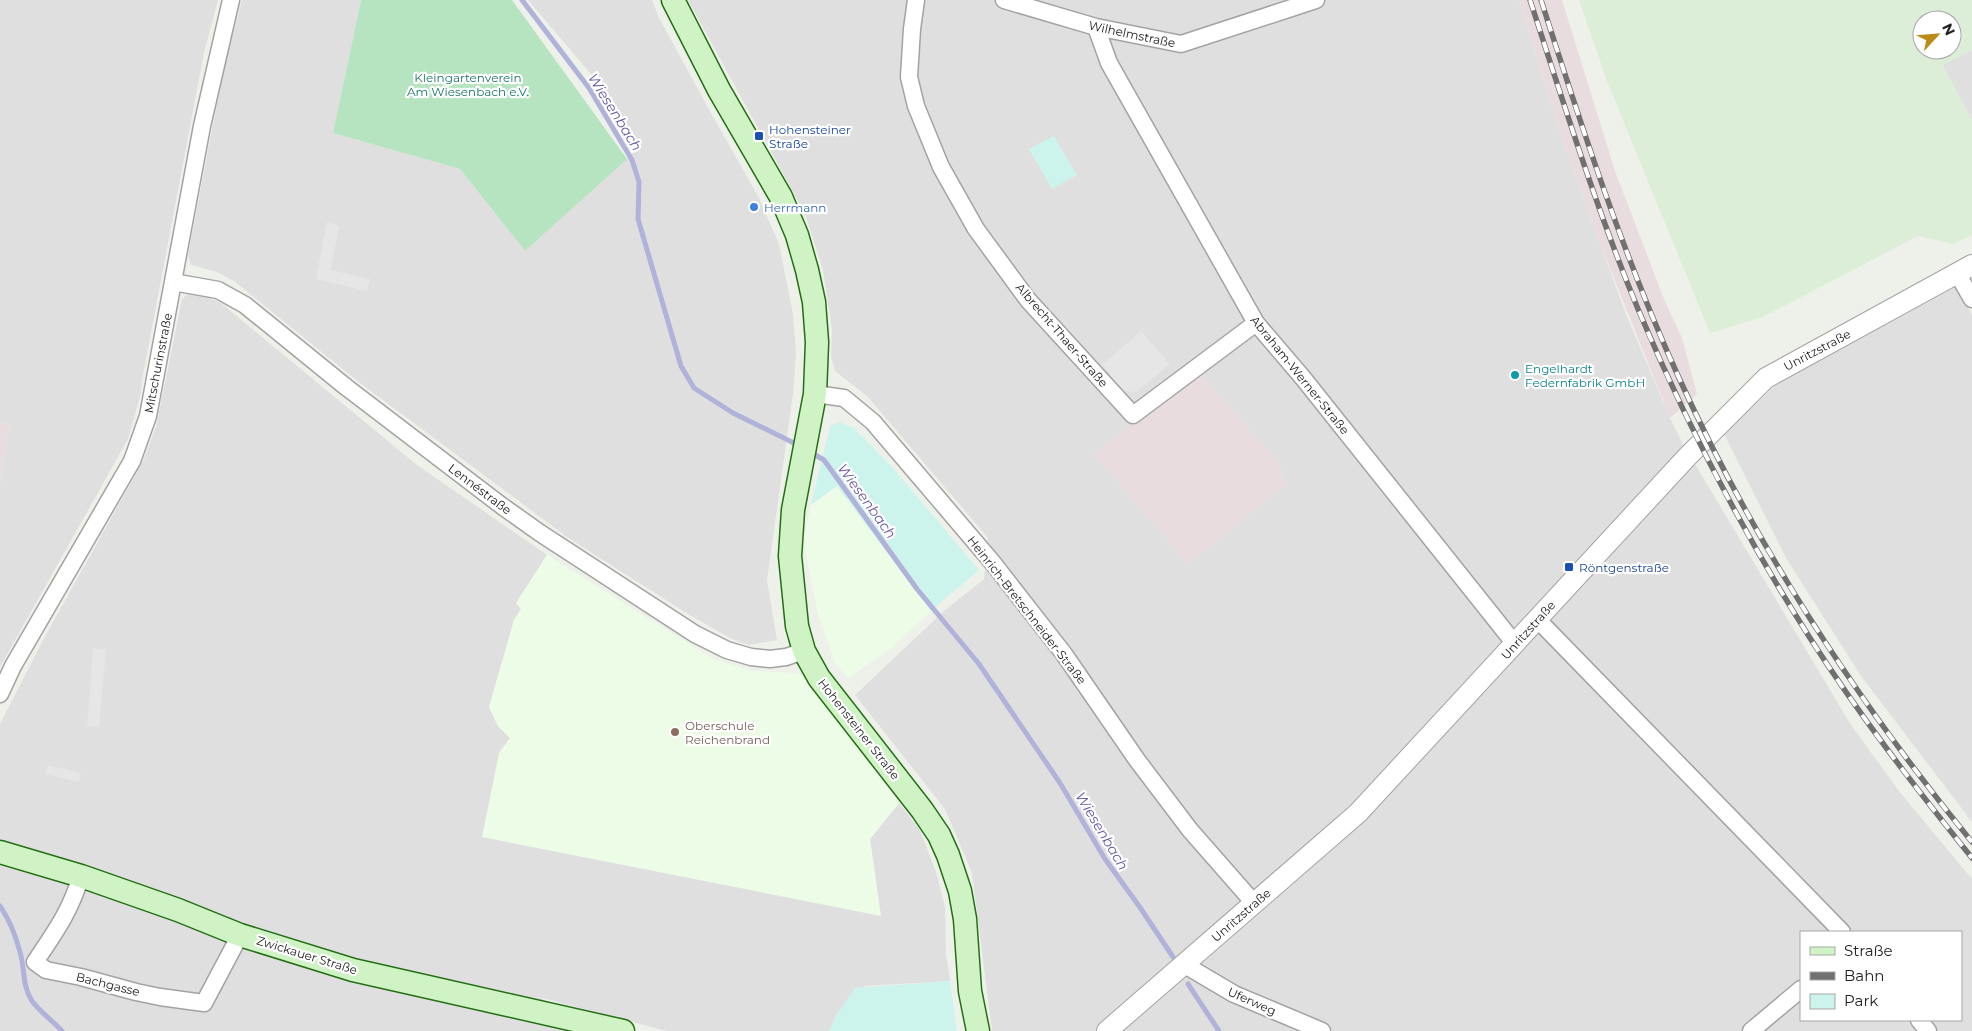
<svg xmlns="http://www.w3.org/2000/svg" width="1972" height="1031" font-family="Montserrat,sans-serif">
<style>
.residential{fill:#e0dfdf;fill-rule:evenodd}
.industrial{fill:#e9dcde}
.education{fill:#edfce7}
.farmland{fill:#dcedd8;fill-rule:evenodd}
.grass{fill:#b6e4c0}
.park{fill:#cdf4ec}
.parking{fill:#e6e6e6}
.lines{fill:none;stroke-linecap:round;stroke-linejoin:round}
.stream{stroke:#b0b2d9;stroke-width:5}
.minor-casing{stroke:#a3a3a3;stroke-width:19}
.tertiary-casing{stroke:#a3a3a3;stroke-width:22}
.secondary-casing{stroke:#236f13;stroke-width:25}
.minor{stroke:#fff;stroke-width:16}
.tertiary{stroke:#fff;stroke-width:20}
.secondary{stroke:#d0f3c5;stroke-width:22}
.rail-casing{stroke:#707070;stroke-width:5.5}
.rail{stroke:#fff;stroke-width:4;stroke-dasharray:11;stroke-linecap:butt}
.transit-dot{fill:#1a4fb4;stroke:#fff;stroke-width:2}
.shop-dot{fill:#3f7fe0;stroke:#fff;stroke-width:2}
.culture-dot{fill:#0f9aa8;stroke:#fff;stroke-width:2}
.education-dot{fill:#8d6e63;stroke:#fff;stroke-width:2}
.labels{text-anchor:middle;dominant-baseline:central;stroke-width:4.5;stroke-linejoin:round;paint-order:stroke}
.street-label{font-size:12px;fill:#222;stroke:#fff}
.park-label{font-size:12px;fill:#1a7663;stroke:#fff}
.transit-label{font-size:12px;fill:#164399;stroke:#fff;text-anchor:start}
.shop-label{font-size:12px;fill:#366cbe;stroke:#fff;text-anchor:start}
.culture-label{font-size:12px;fill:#0d838f;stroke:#fff;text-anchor:start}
.education-label{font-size:12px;fill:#785e54;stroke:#fff;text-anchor:start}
.water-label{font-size:14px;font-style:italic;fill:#6958a7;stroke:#fff}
</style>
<rect width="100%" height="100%" fill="#eef1ea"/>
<path class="residential" d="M0,0H218L204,53L142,380L141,393L128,439L0,667V484L9,424L0,423Z
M242,0H361L333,133L460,169L525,251L638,148L613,100L528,0H652L659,18L711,113L759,198L779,244L793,314L796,354L793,394L767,580L777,640L749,645L732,639L688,614L567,537L360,383L234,281L217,272L191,265L188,255L223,72Z
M688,0H1519L1558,125L1600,244L1626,314L1670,418L1683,444L1851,725L1899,791L1972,879V1031H992L972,873L945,809L855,695L945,610L984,579L988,538L868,397L835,371L831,357L832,330L823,270L805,214ZM1801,932H1961V1020H1801Z
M1972,50V120L1942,65Z
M1953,281L1972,315V822L1861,676L1786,558L1724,434L1776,385Z
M190,292L208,297L222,304L417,465L547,555L516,603L521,609L514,620L489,707L498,726L510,738L499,753L880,916L870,839L899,803L920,830L936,872L945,907L946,954L950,981L865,986L837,1014L829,1031H666L542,998L574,1031H0V724L43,640L143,461L156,427L182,299Z"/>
<path class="industrial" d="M1519,0H1562L1615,171L1664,299L1682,338L1697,394L1670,418L1600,244L1558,125Z
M1202,376L1278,462L1287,484L1188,564L1094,454L1184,380Z
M0,423L9,424L0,484Z"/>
<path class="education" d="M837,486L931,611L890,649L848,678L835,663L818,614L803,540L811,505Z
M547,555L713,659L753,671L798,673L810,683L899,803L870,839L881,916L482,837L499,753L510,738L498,726L489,707L514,620L521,609L516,603Z"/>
<path class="farmland" d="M1579,0H1972V50L1943,65L1972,120V235L1953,244L1918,236L1763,317L1710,333L1607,81ZM1922,20H1952V50H1922Z"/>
<path class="grass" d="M361,0H512L627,159L525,251L460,169L333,133Z"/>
<path class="park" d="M1054,136L1077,175L1052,189L1029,149Z
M839,422L854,428L892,467L979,570L931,611L837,486L811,505L830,426Z
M950,981L957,1031H829L837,1014L855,988Z"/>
<path class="parking" d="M327,222L339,226L331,270L370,279L367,291L316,279Z
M1141,331L1170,364L1136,392L1124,391L1102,365Z
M93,648L106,649L99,727L87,726Z
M48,765L81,773L79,782L45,774Z"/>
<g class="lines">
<path class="stream" d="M522,0L589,88L632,160L639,182L638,219L681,366L694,388L733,413L800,446
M810,452L824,460L917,589L979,664L1060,783L1105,859L1139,906L1173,957
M0,906C9,919 16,937 20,952C25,969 22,986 32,1001C40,1012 53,1021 62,1031
M1188,984L1219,1031"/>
<defs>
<path id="minor" d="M916,0L912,29L909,77L916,106L941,167L976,229L1028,300L1133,415L1256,323
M1004,0L1096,27L1181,44L1316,0
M1096,27L1109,63L1256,323L1303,378L1515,644
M1957,273L1972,299
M173,282L218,290L245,305L346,387L502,506L540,533L695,634L727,650L751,657L770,659L786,657L804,651
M815,394L844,398L873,422L993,563L1064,654L1137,760L1190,830L1254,903
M1537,619L1842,932
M0,694L13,666L132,461L148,416L202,126L231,0
M81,876C70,912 55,932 35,962L46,970L81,977L136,992L160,997L204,1003L240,935
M1185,965L1234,994L1322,1031
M1919,1020L1928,1031
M1751,1031L1801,989"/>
<path id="tertiary" d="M1107,1031L1358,813L1687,457L1766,378L1972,265"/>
<path id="secondary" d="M673,0L719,90L781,197L797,235L807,270L814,302L817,342L815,394L793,510L790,556L797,626L804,651L819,678L922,810L939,835L948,855L960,891L965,919L970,991L978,1031
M0,852L81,876L178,910L240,935L353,970L623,1031"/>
</defs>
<use href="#minor" class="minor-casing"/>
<use href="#tertiary" class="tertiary-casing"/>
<use href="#secondary" class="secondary-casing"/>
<use href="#minor" class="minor"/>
<use href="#tertiary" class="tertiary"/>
<use href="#secondary" class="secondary"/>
<defs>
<path id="rail" d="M1530,0C1564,104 1596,208 1638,309C1686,423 1743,533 1810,638C1859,715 1915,787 1972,858
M1541,0C1582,128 1623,255 1679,378C1755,545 1856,700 1972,842"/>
</defs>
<use href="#rail" class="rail-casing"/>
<use href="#rail" class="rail"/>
</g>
<g class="transit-dot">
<rect x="754" y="131" width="10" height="10" rx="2.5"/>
<rect x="1564" y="562" width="10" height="10" rx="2.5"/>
</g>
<circle class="shop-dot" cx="754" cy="207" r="5"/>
<circle class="culture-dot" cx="1515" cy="375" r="5"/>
<circle class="education-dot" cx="675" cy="732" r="5"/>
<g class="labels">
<g class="street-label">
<text transform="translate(1132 34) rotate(12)">Wilhelmstraße</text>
<text transform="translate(1062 335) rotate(49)">Albrecht-Thaer-Straße</text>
<text transform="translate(1817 350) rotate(-28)">Unritzstraße</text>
<text transform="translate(158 363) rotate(-79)">Mitschurinstraße</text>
<text transform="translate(1300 375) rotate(51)">Abraham-Werner-Straße</text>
<text transform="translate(480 489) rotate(37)">Lennéstraße</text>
<text transform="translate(1027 610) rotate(52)">Heinrich-Bretschneider-Straße</text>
<text transform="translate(1528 630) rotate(-48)">Unritzstraße</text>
<text transform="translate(859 729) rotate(52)">Hohensteiner Straße</text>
<text transform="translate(1241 915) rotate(-41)">Unritzstraße</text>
<text transform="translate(307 955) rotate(17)">Zwickauer Straße</text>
<text transform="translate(108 984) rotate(14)">Bachgasse</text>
<text transform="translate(1252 1001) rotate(24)">Uferweg</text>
</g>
<g class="park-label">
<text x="468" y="77">Kleingartenverein<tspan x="468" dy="14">Am Wiesenbach e.V.</tspan></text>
</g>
<g class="transit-label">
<text x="769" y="129">Hohensteiner<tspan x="769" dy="14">Straße</tspan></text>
<text x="1579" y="567">Röntgenstraße</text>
</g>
<g class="shop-label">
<text x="764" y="207">Herrmann</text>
</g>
<g class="culture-label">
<text x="1525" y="368">Engelhardt<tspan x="1525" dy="14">Federnfabrik GmbH</tspan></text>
</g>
<g class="education-label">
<text x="685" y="725">Oberschule<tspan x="685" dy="14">Reichenbrand</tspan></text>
</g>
<g class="water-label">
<text transform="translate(615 112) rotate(58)">Wiesenbach</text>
<text transform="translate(867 501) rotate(54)">Wiesenbach</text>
<text transform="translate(1102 831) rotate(59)">Wiesenbach</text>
</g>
</g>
<rect x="1800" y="931" width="162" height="90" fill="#ffffff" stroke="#a7a7a7"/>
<rect x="1810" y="947" width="25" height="8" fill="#d0f3c5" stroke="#a7a7a7"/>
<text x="1844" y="956" font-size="15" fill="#222222">Straße</text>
<rect x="1810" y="972" width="25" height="8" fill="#707070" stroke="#a7a7a7"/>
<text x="1844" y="981" font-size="15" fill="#222222">Bahn</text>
<rect x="1810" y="994" width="25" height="15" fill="#cdf4ec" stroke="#a7a7a7"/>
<text x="1844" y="1006" font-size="15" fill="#222222">Park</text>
<g transform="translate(1937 35) rotate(64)"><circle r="24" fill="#ffffff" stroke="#a7a7a7"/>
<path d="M0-4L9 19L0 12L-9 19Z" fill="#bb8d18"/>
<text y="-8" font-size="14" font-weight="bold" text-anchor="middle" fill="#222222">N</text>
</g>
</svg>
